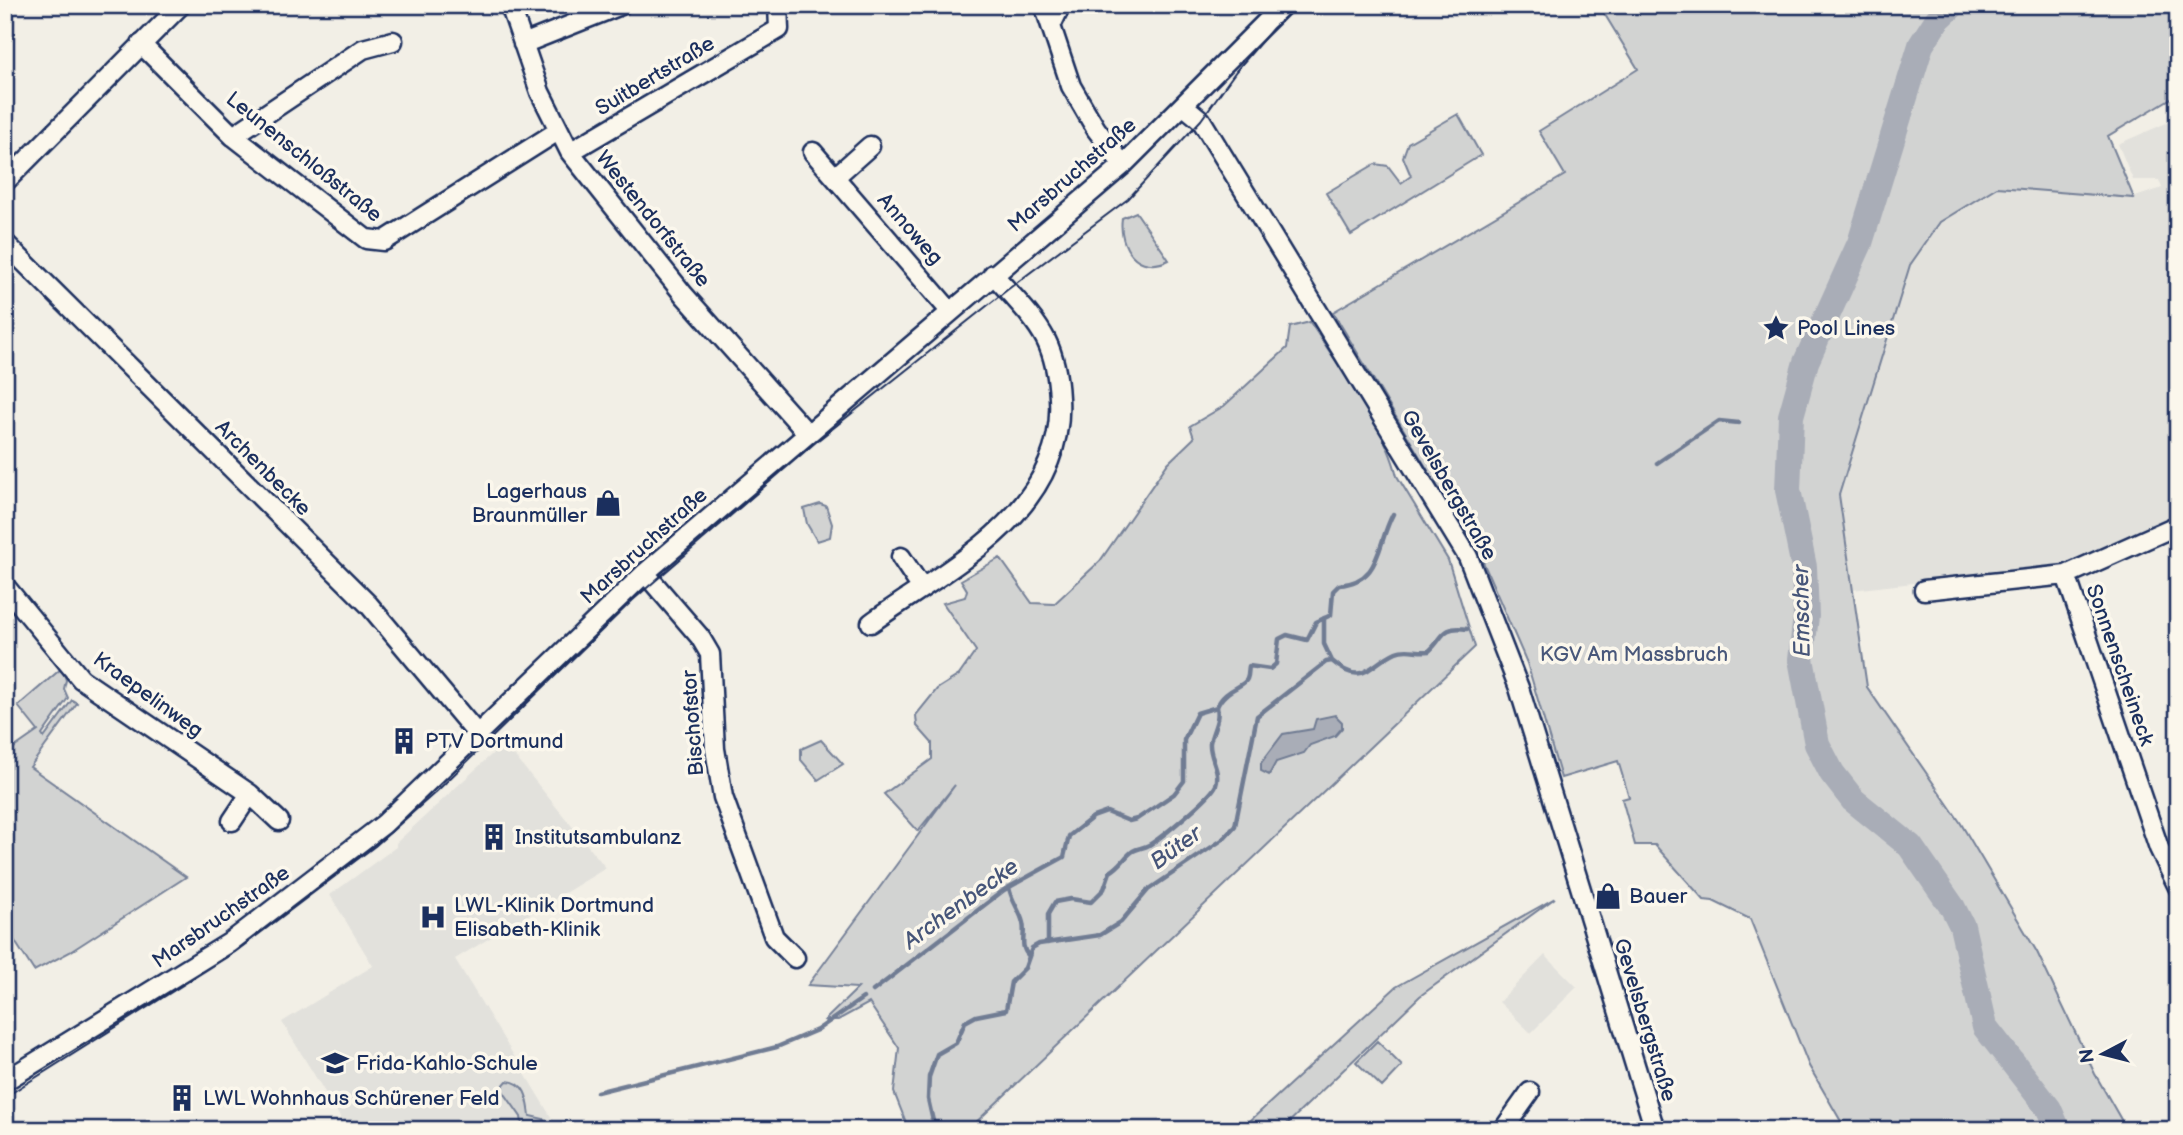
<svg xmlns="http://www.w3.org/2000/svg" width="2183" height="1135" font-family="'Balsamiq Sans',sans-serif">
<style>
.built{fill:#e2e1dc}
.green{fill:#d2d3d2;stroke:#768198;stroke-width:2}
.water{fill:#a9adb7;stroke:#707b93;stroke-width:2}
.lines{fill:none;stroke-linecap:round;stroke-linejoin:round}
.stream{stroke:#707b93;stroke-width:4.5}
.river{stroke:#a9adb7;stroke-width:26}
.minor-casing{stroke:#1b2f5e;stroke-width:23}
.minor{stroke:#fbf7ec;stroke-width:18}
.tram{stroke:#1b2f5e;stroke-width:2}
.labels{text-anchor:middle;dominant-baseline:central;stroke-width:7;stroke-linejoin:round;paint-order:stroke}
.street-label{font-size:21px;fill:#1b2f5e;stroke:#fbf7ec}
.poi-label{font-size:21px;fill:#1b2f5e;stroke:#fbf7ec;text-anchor:start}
.park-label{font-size:21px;fill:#49587b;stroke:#fbf7ec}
.water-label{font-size:23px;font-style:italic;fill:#465579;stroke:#fbf7ec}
</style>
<rect width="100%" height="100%" fill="#f2efe6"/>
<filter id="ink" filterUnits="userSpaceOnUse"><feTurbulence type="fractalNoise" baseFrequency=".0143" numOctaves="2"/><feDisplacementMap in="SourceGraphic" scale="14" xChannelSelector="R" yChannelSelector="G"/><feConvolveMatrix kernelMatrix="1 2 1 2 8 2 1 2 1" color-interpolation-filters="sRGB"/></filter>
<g filter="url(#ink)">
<path class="built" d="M2178,118V514L2062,566L1852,590L1839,495L1910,265L1940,222L1997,187L2132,198L2162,188L2159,180H2133L2118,144Z
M504,743L606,868L455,959L559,1130H348L282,1022L373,966L330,895L396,847V843Z
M1545,955L1577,987L1531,1033L1499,1002Z"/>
<path class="green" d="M1599,5H2178V94L2108,136L2134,198L1997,187L1940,222L1910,265L1839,495L1867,687L1960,822L2037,952L2095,1074L2127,1130H1846L1809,1066L1750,919L1713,901L1704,900L1655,845H1635L1622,799L1629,797L1618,761L1561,778L1527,663L1483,562L1333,312L1565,175L1539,131L1638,69Z
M1458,114L1481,155L1351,235L1326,193L1375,164L1388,166L1401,183L1411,176L1403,157L1408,143Z
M1136,212L1169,260C1138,275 1118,247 1122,218Z
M1310,322C1339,368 1385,424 1397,476L1448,560L1475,647L968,1130H909L894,1092L899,1048L869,1003L838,1020H825L858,988L808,985L955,785L918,831L884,794L932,759V743L917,726L916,715L937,689L959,675L976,651L943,603L965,597L967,590L961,580L1000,558L1032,603L1054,604L1100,561L1168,463L1194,438L1190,426L1224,406L1287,348L1290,327Z
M820,504L826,506L832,524L830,537L817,541L807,524L804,509Z
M62,668L66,680L64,689L68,698L42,735L44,738L72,700L77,703L30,767L186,877L70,952L34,971L5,926V754L38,731L18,706Z
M821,740L843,764L818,780L801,760V749Z
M1555,898L1420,996L1281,1130H1240L1396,987Z
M1377,1041L1402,1066L1382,1087L1356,1062Z
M507,1081C527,1082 528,1101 530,1116L543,1119L550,1130H523L521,1117L501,1088Z"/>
<path class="water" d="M1335,715L1342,722V728L1335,736L1310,745L1304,753L1276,762L1269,775L1261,771V763L1283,734L1313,729L1316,719Z"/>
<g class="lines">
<path class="stream" d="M1782,425L1790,428
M1657,463L1719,421L1739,423
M1324,618V644L1332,661
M1009,887C1011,901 1020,910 1023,923C1026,935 1019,945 1028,955
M1048,943V914L1055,902L1071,899L1091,902L1104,889L1110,872C1122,865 1125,856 1133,851C1138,848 1144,848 1149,845C1161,838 1212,796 1216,785C1221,770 1209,758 1210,743C1212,731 1220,720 1217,707
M873,991L1004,890L1064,857L1069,836L1093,817L1107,812L1129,821L1137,819L1174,794L1184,781V740L1197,713L1217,707C1224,689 1244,687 1247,679C1249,675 1248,670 1249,666L1270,669L1276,664L1279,639L1287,635L1307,640L1316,622L1331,615L1333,591L1339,585C1382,581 1376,546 1393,514
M597,1092L777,1047L817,1030L863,998
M935,1130L928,1099L929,1077L937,1054L956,1043L965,1022L976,1016L1006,1010L1011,982L1025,968L1032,948L1039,944L1100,935L1121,922L1148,890L1222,840L1235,826L1257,716L1326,662L1332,661C1363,688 1368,665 1396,652C1407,647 1418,653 1429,651C1444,638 1441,625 1467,629"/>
<path class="river" d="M1953,5L1937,20L1921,45L1860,243L1806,362L1791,416L1788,490L1804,567L1806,616L1801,659L1817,744L1832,773L1853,800L1910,846L1953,908L1962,926L1985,1027L2049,1109L2058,1130"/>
<defs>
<path id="minor" d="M510,5L540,92L570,152L684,295L807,433
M1044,5L1071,86L1096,129L1123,165
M1051,26L1061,5
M141,44L233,136L366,239L384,241L558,131
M523,44L621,5
M1183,105L1201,120L1468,557L1519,688L1655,1130
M233,136L363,49L393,41
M570,152L779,29L778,5
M813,152L950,311
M835,177L870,146
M5,182L181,5
M5,243L369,605L478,735
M901,557L921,587
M645,573L700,637L710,654L715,749L723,797L774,937L795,958
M2066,575L2159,848L2178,887
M5,586L81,679L250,794L279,821
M1924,590L2066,575L2178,525
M871,623C950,566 1066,512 1059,398C1058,378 1055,358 1046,340C1033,315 1011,295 993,274
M232,821L250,794
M5,1081L229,943L384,824L645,573L1123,165L1283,5
M1503,1130L1530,1092"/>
</defs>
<use href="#minor" class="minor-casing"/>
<use href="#minor" class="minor"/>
<path class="tram" d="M5,1097L235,952L375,846L437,791L633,600L817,441L1007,290L1128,199L1201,120L1236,71L1273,28L1298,5"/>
</g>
</g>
<defs>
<symbol id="sight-bare" viewBox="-9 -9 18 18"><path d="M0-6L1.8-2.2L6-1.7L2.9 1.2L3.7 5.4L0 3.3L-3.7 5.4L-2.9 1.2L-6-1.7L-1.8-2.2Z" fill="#1b2f5e" stroke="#fbf7ec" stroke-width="2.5" paint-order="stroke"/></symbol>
<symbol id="shop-bare" viewBox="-9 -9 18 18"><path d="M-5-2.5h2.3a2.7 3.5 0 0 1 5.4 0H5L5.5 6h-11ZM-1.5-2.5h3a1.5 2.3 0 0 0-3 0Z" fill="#1b2f5e" stroke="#fbf7ec" stroke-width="2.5" paint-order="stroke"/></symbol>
<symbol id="building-bare" viewBox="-9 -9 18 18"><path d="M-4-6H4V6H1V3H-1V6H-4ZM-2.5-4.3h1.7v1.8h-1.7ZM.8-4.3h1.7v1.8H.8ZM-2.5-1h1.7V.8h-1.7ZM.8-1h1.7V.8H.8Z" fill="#1b2f5e" stroke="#fbf7ec" stroke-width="2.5" paint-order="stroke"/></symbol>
<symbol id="hospital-bare" viewBox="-9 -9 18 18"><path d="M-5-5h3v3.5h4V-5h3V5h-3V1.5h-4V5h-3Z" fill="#1b2f5e" stroke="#fbf7ec" stroke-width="2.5" paint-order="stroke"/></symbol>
<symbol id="school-bare" viewBox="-9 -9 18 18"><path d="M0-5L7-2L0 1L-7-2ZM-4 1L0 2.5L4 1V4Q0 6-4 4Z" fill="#1b2f5e" stroke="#fbf7ec" stroke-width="2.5" paint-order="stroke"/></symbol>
</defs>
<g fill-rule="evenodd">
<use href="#sight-bare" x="1757" y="309" width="38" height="38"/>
<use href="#shop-bare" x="589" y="484" width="38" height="38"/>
<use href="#building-bare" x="385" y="722" width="38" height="38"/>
<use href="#building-bare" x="475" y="818" width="38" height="38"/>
<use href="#shop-bare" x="1589" y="877" width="38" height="38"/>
<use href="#hospital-bare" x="414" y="898" width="38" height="38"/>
<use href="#school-bare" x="316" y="1044" width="38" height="38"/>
<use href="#building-bare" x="163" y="1079" width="38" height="38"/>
</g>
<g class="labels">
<g class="street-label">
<text transform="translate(655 76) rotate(-31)">Suitbertstraße</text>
<text transform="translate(304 157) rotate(39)">Leunenschloßstraße</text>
<text transform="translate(1072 175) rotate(-41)">Marsbruchstraße</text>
<text transform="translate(653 219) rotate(51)">Westendorfstraße</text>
<text transform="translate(910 229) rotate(49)">Annoweg</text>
<text transform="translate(263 468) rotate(45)">Archenbecke</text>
<text transform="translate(1449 485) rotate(60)">Gevelsbergstraße</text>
<text transform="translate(644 546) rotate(-42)">Marsbruchstraße</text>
<text transform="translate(2120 665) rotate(71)">Sonnenscheineck</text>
<text transform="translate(148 695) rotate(36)">Kraepelinweg</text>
<text transform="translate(693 723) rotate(-94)">Bischofstor</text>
<text transform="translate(221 917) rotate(-35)">Marsbruchstraße</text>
<text transform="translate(1645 1020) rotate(73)">Gevelsbergstraße</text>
</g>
<g class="poi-label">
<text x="1797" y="328">Pool Lines</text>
<text x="587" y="491" text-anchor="end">Lagerhaus<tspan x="587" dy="24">Braunmüller</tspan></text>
<text x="425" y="741">PTV Dortmund</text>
<text x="515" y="837">Institutsambulanz</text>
<text x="1629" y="896">Bauer</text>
<text x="454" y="905">LWL-Klinik Dortmund<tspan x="454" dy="24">Elisabeth-Klinik</tspan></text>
<text x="356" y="1063">Frida-Kahlo-Schule</text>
<text x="203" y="1098">LWL Wohnhaus Schürener Feld</text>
</g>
<g class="park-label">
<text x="1634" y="654">KGV Am Massbruch</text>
</g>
<g class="water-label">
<text transform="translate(1802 611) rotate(-91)">Emscher</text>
<text transform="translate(1176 848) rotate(-36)">Büter</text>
<text transform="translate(961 904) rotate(-36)">Archenbecke</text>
</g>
</g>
<rect width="2183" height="1135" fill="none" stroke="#fbf7ec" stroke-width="28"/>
<rect x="14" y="14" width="2155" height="1107" fill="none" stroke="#1b2f5e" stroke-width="2.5" filter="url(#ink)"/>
<g transform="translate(2103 1054) rotate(263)" stroke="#fbf7ec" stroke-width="5" paint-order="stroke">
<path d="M0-5L12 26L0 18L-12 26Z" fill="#1b2f5e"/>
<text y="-10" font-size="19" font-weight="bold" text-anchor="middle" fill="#1b2f5e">N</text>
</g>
</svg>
